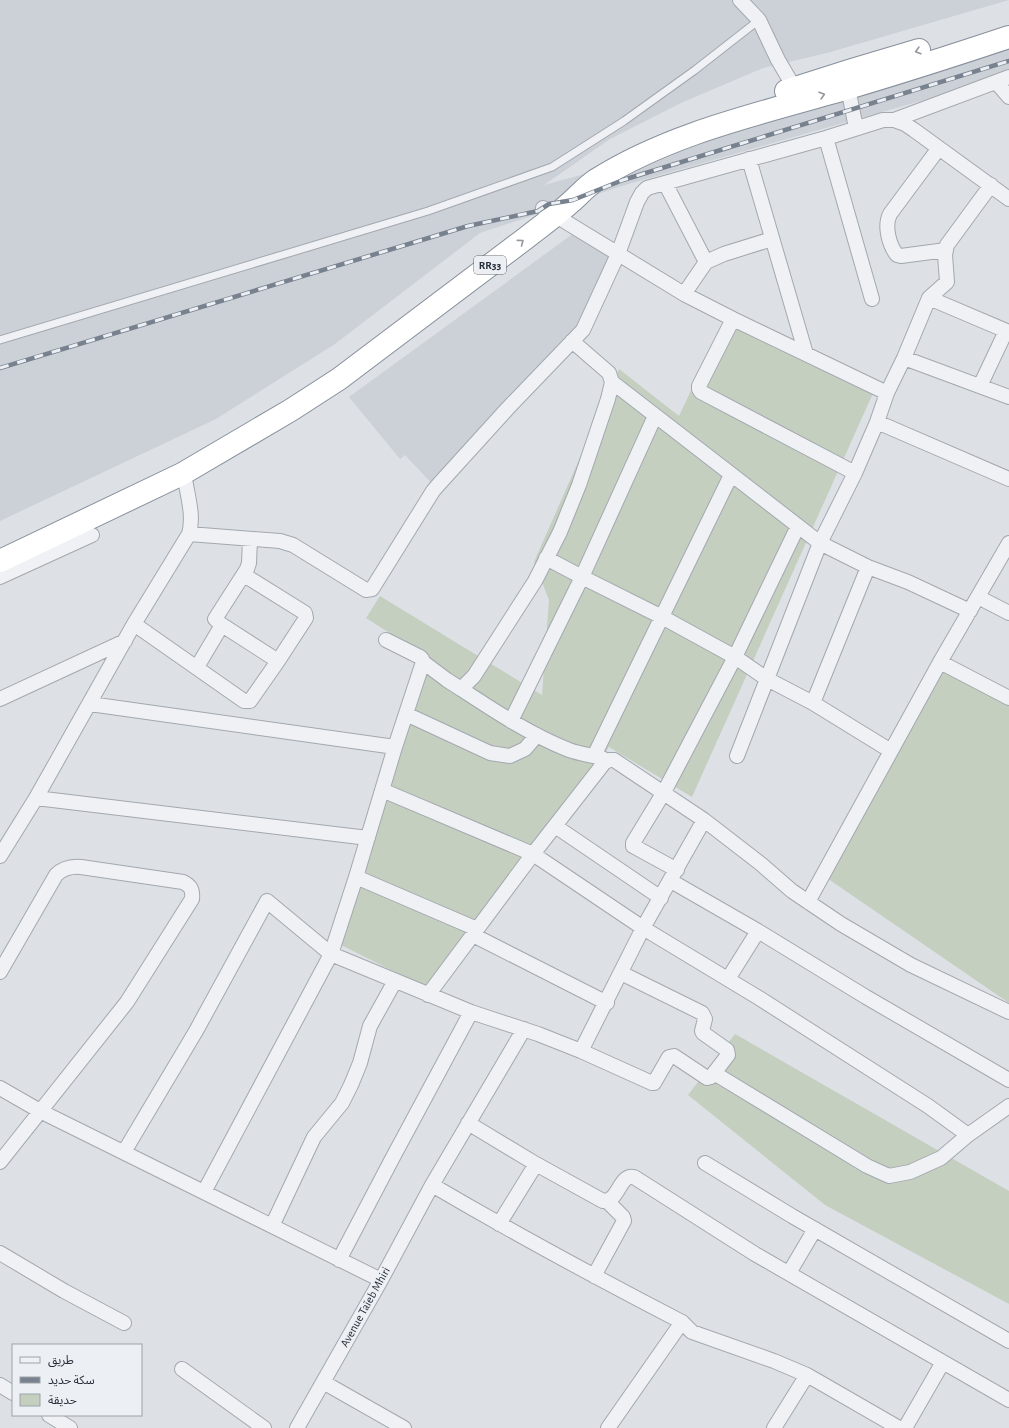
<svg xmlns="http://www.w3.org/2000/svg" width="1009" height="1428" font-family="'Alegreya Sans','Noto Sans Arabic',sans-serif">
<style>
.built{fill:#ccd0d7}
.green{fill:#c4cfbf}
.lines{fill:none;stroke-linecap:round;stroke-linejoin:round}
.lane-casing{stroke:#a3a8af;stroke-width:9}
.street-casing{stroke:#a3a8af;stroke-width:16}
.highway-casing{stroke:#868f9b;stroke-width:24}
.lane{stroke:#eff1f4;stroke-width:7}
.street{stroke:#eff1f4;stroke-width:14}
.highway{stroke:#fff;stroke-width:22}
.rail-casing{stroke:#78818e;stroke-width:4.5}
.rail{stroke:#ecf0f4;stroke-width:3;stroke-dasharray:9;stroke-linecap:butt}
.oneway{stroke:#94979d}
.labels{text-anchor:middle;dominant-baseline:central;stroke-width:3.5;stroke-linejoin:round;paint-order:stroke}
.shield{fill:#ecf0f4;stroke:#636972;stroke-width:1}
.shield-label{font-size:11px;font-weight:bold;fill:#282f3b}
.street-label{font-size:12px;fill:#282f3b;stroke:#ecf0f4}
</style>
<rect width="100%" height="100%" fill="#dde1e6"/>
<path class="built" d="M0,0H1009L827,53L763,68L681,103L610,139L544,185L659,154L1009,43V76L625,185L480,233L335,344L216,419L0,521Z
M574,233L621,257L587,336L577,343L438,490L405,455L400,459L349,397Z"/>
<path class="green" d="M727,314L874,391L692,797L609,747L431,990L339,944L399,749L432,660L366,618L380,596L542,695L549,600L534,562L619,369L679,416Z
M945,661L1009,698V1003L821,874Z
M735,1034L1009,1191V1304L825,1205L688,1095Z"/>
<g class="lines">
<defs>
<path id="lane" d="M0,340L428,211L552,167L624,121L695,70L759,20"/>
<path id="street" d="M740,0L759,20L778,60L798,94
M996,82L1009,97
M848,88L856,128
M894,120L1009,77
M826,138L872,299
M939,148L890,214C884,226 889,245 897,255L901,256L946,250
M749,159L806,354
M665,183L706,262
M543,208L684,294L733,319L887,393
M684,294L706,262L724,254L772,239
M929,298L1009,332
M733,319L699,386V389L701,392L855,473
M904,358L1009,397
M612,382L820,543L868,567L908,582L970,611
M980,386L1006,331
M877,422L1009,479
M189,534L280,541L293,545L366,590L372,589L433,491L439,484L508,408L583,330L618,254L637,202L642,193L647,188L826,138L883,120H894L905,124L914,130L1009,199
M546,558L582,577L662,617L735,657L767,679L813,703
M868,567L813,703L891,751
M244,575L305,613L306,618L278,661L222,625L215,619L247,569L249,563L250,539
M0,577L92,535
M978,597L1009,613
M134,624L244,701H250L278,661
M423,662L447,680L461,689L474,676L535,581L560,532L579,485L608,399L612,382L609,373L572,341
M940,662L1009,698
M197,667L222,625
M461,689C496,712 531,735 569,750C580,754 591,755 602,758
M0,699L125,641
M90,704L395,747
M406,714L490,753L510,756L525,749L537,735
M511,721L582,577L655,416
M594,756L731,475
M737,756L820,543L855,473L877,422L887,393L904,358L929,298L947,282L945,255L947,245L991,185
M382,790L533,854L643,928L759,998L928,1106L968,1135L1009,1106
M36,798L368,838
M555,826L661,898
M0,856L36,798L134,624L189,534C194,516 188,498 185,479L182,474
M677,870L635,847L633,846V843L664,792L735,657L798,526
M356,877L477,929
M671,881L758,931L866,997L1009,1080
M808,902L940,662L1009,543
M473,935L607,1003
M0,972L56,875C63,868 71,866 81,867L183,882C191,886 193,890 192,899L127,1002L0,1162
M728,979L758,931
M428,995L533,854L604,763L609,760H614L704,820L761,864L792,891L841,924L911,965L1009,1012
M581,1051L643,928L704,820
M714,1073L867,1166L889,1176L910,1172L941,1158L968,1135
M0,1088L40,1111L381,1280
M468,1123L536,1164L603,1201C619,1202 619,1174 634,1177L755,1254L1009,1400
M124,1152L196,1031L267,901L331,954L471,1012L538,1034L581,1051L652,1083H654L669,1057L674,1056L707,1078L711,1077L728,1055L727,1050L703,1033L702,1031L705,1019L702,1013L621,973
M705,1163L792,1216L1009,1341
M432,1185C514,1233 597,1278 682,1322L692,1332L774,1361L807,1375L899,1428
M204,1192L331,954L356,877L395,747L423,662L422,659L420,657L386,640
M499,1224L536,1164
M272,1226L314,1137L342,1103L351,1085L360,1063L370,1026L395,981
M0,1253L64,1291L124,1323
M339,1260L392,1159L471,1012
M789,1273L815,1229
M594,1276L624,1221L623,1217L607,1201
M182,1369L264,1428
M323,1382L404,1428
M0,1385L13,1393
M49,1415L70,1428
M297,1428L381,1280L432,1185L524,1029
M608,1428L682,1322
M774,1428L807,1375
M905,1428L943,1362"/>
<path id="highway" d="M786,91L852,70L919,50
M0,561L182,474L291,410L339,379L526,238C541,226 557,215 571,202C579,195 587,186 596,180C672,132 763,113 848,88C902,72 955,55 1009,37"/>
</defs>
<use href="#lane" class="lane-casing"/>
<use href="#street" class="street-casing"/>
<use href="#highway" class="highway-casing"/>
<use href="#lane" class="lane"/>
<use href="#street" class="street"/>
<use href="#highway" class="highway"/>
<defs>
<path id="rail" d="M0,368L468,226L538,211L549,204L573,200L623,180L1009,61"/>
</defs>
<use href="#rail" class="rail-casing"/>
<use href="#rail" class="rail"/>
</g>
<defs><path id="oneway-chevron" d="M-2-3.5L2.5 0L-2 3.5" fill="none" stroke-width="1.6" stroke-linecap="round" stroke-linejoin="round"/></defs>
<g class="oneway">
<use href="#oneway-chevron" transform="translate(918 51) rotate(164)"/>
<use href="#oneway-chevron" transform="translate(822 95) rotate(-16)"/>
<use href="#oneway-chevron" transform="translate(521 242) rotate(-37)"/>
</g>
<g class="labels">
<rect class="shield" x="474" y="256" width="32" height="18" rx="3"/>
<g class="shield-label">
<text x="490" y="265">RR33</text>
</g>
<g class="street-label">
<text transform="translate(365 1307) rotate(-61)">Avenue Taïeb Mhiri</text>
</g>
</g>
<rect x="12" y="1344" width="130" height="72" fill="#ecf0f4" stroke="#9ea3aa"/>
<rect x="20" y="1357" width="20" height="6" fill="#eff1f4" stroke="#9ea3aa"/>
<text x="48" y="1364" font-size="12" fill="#282f3b">طريق</text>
<rect x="20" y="1377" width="20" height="6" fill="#78818e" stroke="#9ea3aa"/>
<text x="48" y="1384" font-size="12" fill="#282f3b">سكة حديد</text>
<rect x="20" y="1394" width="20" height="12" fill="#c4cfbf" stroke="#9ea3aa"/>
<text x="48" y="1404" font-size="12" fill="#282f3b">حديقة</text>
</svg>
